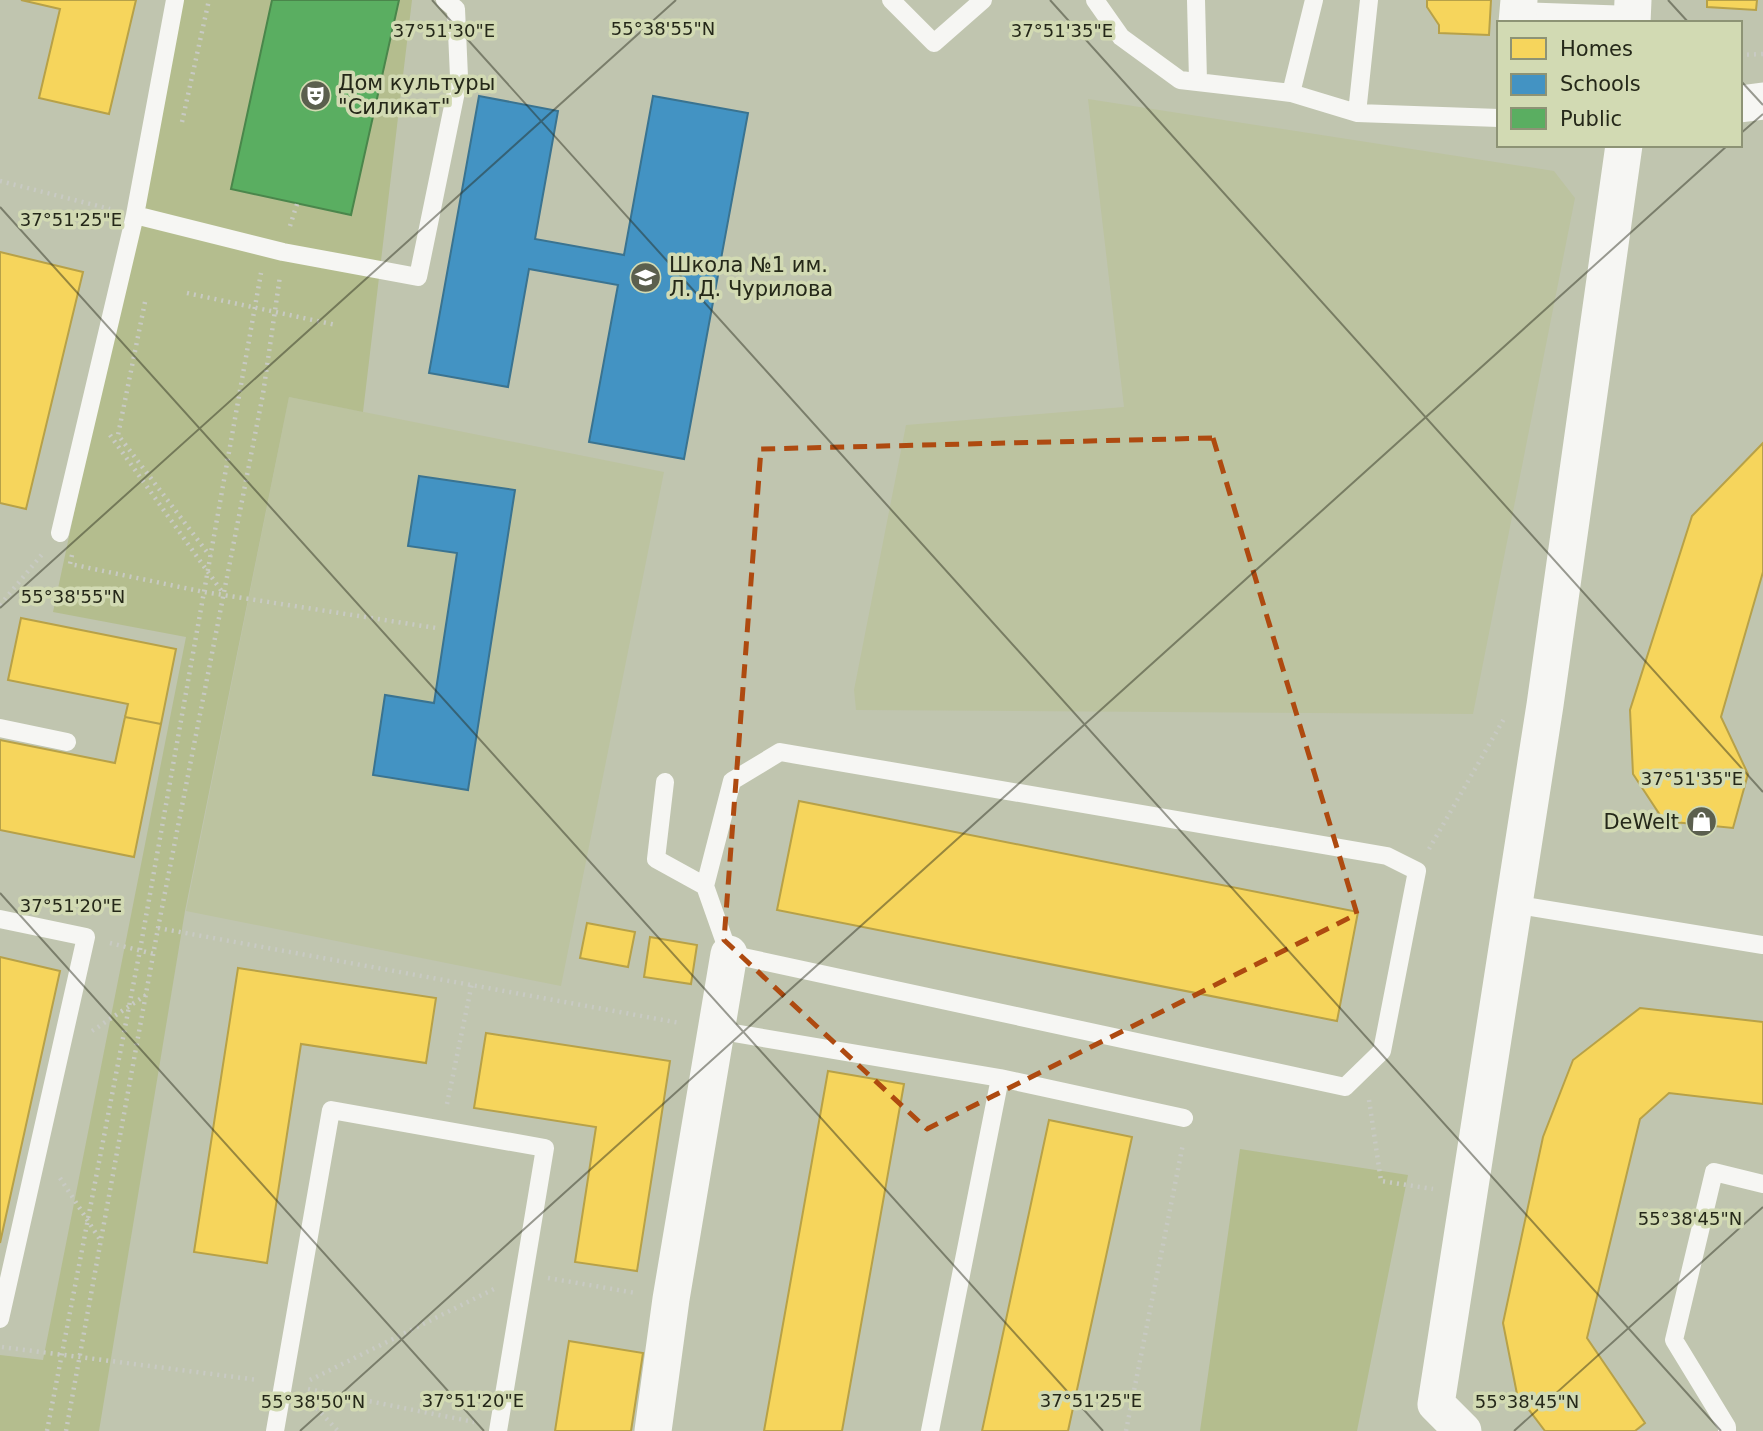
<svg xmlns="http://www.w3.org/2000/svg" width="1763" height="1431" font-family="'DejaVu Sans',sans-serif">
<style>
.built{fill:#bcc3a0}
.green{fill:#b4bd8e}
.homes{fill:#f6d55c;stroke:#b7a148;stroke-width:2}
.schools{fill:#4393c3;stroke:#3a7390;stroke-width:2}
.public{fill:#5aae61;stroke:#4a864b;stroke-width:2}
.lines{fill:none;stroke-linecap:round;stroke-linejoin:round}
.path{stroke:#c8cac3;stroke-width:4.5;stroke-dasharray:2 5;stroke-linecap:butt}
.service{stroke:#f6f6f3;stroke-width:18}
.minor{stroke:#f6f6f3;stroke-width:37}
.marked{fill:none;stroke:#ae4a10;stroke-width:5;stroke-dasharray:14 9;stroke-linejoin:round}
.ticks{fill:none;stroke:#252819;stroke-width:2;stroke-opacity:0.45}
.labels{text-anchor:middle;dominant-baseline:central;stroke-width:7;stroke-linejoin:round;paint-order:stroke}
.poi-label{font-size:21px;fill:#252819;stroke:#d2dab3;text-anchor:start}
.ticks-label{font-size:18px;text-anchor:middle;fill:#252819;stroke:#d2dab3;stroke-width:7;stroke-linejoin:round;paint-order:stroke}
</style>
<rect width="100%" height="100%" fill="#c0c5af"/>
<path class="built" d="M1088,99L1554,171L1575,198L1473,714L856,710L854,690L906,425L1124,407Z
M289,397L664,472L561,986L186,911Z"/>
<path class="green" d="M183,0H412L363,412L289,397L185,911L99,1431H0V1355L43,1360L186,637L53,612Z
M1240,1149L1408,1175L1357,1431H1200Z"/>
<path class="homes" d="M21,0H136L109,114L39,98L60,9Z
M1427,0H1491L1489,35L1439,33V25L1427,7Z
M1707,0H1757L1756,10L1707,7Z
M0,252L83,272L26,509L0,503Z
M1763,443V572L1721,717L1748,774L1733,828L1664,821L1633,774L1630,710L1692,516Z
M21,618L176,649L161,724L125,717L128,704L8,680Z
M125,717L161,724L134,857L0,830V740L115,763Z
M799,801L1358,912L1337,1021L777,910Z
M587,923L635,932L628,967L580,958Z
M650,937L697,945L691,984L644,977Z
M0,957L60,971L0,1243Z
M238,968L436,998L426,1063L301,1044L267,1263L194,1252Z
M1640,1008L1763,1022V1104L1669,1093L1640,1119L1587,1338L1645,1423L1635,1431H1545L1517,1394L1503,1323L1543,1137L1573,1060Z
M486,1033L670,1061L637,1271L575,1262L596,1127L474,1108Z
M828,1071L904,1084L842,1431H764Z
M1049,1120L1132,1137L1068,1431H982Z
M569,1341L643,1353L631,1431H555Z"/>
<path class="schools" d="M479,96L558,111L535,239L624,255L653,96L748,113L684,459L589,442L618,285L529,269L508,387L429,373Z
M419,476L515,490L468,790L373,775L385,695L434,703L457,553L408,546Z"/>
<path class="public" d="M272,0H399L351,215L231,189Z"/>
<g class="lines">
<path class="path" d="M1740,55L1763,54
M182,122L209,0
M0,181L110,209
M290,226L297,204
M187,293L336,325
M145,302L118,435L210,556
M110,435L223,593
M72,555L70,564L204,592L436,628
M0,605L44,552
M1429,849L1505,717
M158,928L680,1023
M110,943L154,954
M92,1031L146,995
M1369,1100L1381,1181L1433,1189
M447,1104L472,983
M60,1178L101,1241
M548,1278L636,1293
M2,1347L258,1380
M310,1380L494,1289
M308,1389L474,1422
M307,1398L338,1431
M47,1431L140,950L261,273
M66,1431L158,928L263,394L280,276
M1126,1431L1183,1144"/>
<path class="service" d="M175,0L135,215L283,252L418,277L459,77L456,9L445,0
M891,0L934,43L983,0
M1095,0L1121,37L1180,80L1291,93L1357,113L1499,118
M1196,0L1198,80
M1519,11L1632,15
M1291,93L1314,0
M1357,113L1369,0
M60,533L135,215
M0,728L67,742
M780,752L1387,856L1417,871L1382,1051L1345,1087L729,954L705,886L732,781Z
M665,782L656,859L705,886
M1513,904L1763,945
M0,919L86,937L0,1319
M716,1030L1000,1078L1184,1118
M275,1431L331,1110L545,1148L498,1431
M930,1431L1000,1078
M1727,1431V1427L1674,1340L1714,1172L1763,1184"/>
<path class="minor" d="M1517,23L1519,0
M1632,23L1633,0
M1740,104L1763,101
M653,1431L671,1299L729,954
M1463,1431L1436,1404L1545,705L1624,145"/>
</g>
<path class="marked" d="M1213,438L1357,914L927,1129L724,940L761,449Z"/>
<path class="ticks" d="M432,0L1721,1431M1050,0L1763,792M1668,0L1689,23M1740,80L1763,105M1740,134L1763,114M0,207L1103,1431M0,608L676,0M0,893L484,1431M300,1431L1728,145M1514,1431L1763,1207"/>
<defs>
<symbol id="theatre-disc" viewBox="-11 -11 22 22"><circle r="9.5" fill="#5b5f4e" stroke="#d2dab3"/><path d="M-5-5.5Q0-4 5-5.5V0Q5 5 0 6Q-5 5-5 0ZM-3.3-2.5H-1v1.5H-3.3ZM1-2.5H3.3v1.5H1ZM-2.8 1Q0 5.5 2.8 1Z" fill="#fff"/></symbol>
<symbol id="school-disc" viewBox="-11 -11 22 22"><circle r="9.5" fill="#5b5f4e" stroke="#d2dab3"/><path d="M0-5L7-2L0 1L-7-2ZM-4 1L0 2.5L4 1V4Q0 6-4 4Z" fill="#fff"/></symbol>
<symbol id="shop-disc" viewBox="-11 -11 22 22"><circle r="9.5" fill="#5b5f4e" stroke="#d2dab3"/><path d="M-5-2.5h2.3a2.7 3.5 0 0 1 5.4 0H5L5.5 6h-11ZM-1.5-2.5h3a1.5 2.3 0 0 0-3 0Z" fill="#fff"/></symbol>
</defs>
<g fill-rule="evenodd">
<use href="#theatre-disc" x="298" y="78" width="35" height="35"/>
<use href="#school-disc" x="628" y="260" width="35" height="35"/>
<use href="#shop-disc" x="1684" y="804" width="35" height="35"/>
</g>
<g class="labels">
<g class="poi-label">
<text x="338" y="83">Дом культуры<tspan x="338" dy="24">"Силикат"</tspan></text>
<text x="669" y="265">Школа №1 им.<tspan x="669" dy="24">Л. Д. Чурилова</tspan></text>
<text x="1679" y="822" text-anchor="end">DeWelt</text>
</g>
</g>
<g class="ticks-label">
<text x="663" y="35">55°38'55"N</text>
<text x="444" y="37">37°51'30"E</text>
<text x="1062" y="37">37°51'35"E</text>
<text x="71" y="226">37°51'25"E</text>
<text x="73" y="603">55°38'55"N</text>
<text x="1692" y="785">37°51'35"E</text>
<text x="71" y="912">37°51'20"E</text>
<text x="1690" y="1225">55°38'45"N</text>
<text x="473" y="1407">37°51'20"E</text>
<text x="1091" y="1407">37°51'25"E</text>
<text x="313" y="1408">55°38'50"N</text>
<text x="1527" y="1408">55°38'45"N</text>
</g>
<rect x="1497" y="21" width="245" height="126" fill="#d2dab3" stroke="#8d9375" stroke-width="2"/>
<rect x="1511" y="38" width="35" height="21" fill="#f6d55c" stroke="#8d9375" stroke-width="2"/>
<text x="1560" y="56" font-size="21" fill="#252819">Homes</text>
<rect x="1511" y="74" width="35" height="21" fill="#4393c3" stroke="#8d9375" stroke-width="2"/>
<text x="1560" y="91" font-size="21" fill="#252819">Schools</text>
<rect x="1511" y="108" width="35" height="21" fill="#5aae61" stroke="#8d9375" stroke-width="2"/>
<text x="1560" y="126" font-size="21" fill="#252819">Public</text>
</svg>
